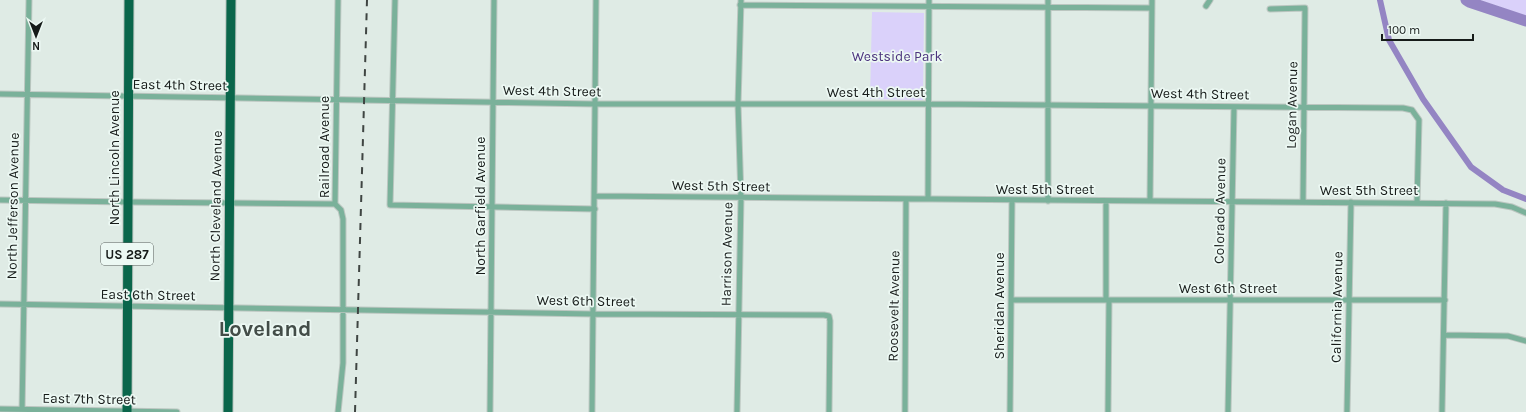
<svg xmlns="http://www.w3.org/2000/svg" width="1526" height="412" font-family="Karla,sans-serif">
<style>
.green{fill:#dad1fa}
.lines{fill:none;stroke-linecap:round;stroke-linejoin:round}
.canal{stroke:#9485c3;stroke-width:6}
.river{stroke:#9485c3;stroke-width:11}
.street-casing{stroke:#bbc6c0;stroke-width:7}
.highway-casing{stroke:#bbc6c0;stroke-width:11}
.street{stroke:#7ab19a;stroke-width:5}
.highway{stroke:#0a664b;stroke-width:9}
.rail{stroke:#3f4542;stroke-width:2;stroke-dasharray:7 7;stroke-linecap:butt}
.labels{text-anchor:middle;dominant-baseline:central;stroke-width:3.5;stroke-linejoin:round;paint-order:stroke}
.shield{fill:#ecf8f3;stroke:#565d5a;stroke-width:1}
.shield-label{font-size:13px;font-weight:bold;fill:#161b19}
.park-label{font-size:14px;fill:#4c347e;stroke:#ecf8f3}
.street-label{font-size:14px;fill:#161b19;stroke:#ecf8f3}
.town-label{font-size:22px;font-weight:bold;fill:#434d48;stroke:#ecf8f3}
</style>
<rect width="100%" height="100%" fill="#dfebe5"/>
<path class="green" d="M1480,0H1526V16Z
M872,12L924,13L923,100L870,99Z"/>
<g class="lines">
<path class="canal" d="M1380,0L1389,40L1423,99L1471,167L1503,190L1526,199"/>
<path class="river" d="M1466,0L1469,2L1526,21"/>
<defs>
<path id="street" d="M395,0L390,205L595,209
M740,5L1152,8
M1206,6L1210,0
M1270,9L1305,8L1303,202
M0,94L595,104H928L1403,108L1412,110L1419,120L1417,203
M595,196L1495,204L1512,207L1526,213
M928,199L929,0
M0,200L128,202L335,204
M1048,201V0
M1106,201V300
M1150,201L1152,0
M1011,300H1445
M0,304L593,314L824,315L829,316L830,321L829,412
M1445,335L1508,336L1526,341
M0,409L177,412
M22,412L29,0
M338,412L343,363V219L341,210L335,204L338,0
M490,412L494,0
M592,412L596,0
M737,412L741,198L738,104L741,0
M905,412L906,200
M1010,412L1012,200
M1108,412L1109,300
M1228,412L1234,107
M1347,412L1351,202
M1442,412L1446,203"/>
<path id="highway" d="M127,412L129,0
M228,412L231,0"/>
</defs>
<use href="#street" class="street-casing"/>
<use href="#highway" class="highway-casing"/>
<use href="#street" class="street"/>
<use href="#highway" class="highway"/>
<path class="rail" d="M355,412L367,0"/>
</g>
<g class="labels">
<rect class="shield" x="101" y="243" width="52" height="22" rx="3"/>
<g class="shield-label">
<text x="127" y="254">US 287</text>
</g>
<g class="park-label">
<text x="897" y="56">Westside Park</text>
</g>
<g class="street-label">
<text transform="translate(180 85) rotate(1)">East 4th Street</text>
<text transform="translate(552 91) rotate(1)">West 4th Street</text>
<text x="876" y="92">West 4th Street</text>
<text transform="translate(1200 94) rotate(1)">West 4th Street</text>
<text transform="translate(1292 105) rotate(-89)">Logan Avenue</text>
<text transform="translate(324 147) rotate(-90)">Railroad Avenue</text>
<text transform="translate(114 158) rotate(-90)">North Lincoln Avenue</text>
<text transform="translate(721 186) rotate(1)">West 5th Street</text>
<text x="1045" y="189">West 5th Street</text>
<text x="1369" y="190">West 5th Street</text>
<text transform="translate(13 206) rotate(-89)">North Jefferson Avenue</text>
<text transform="translate(216 206) rotate(-89)">North Cleveland Avenue</text>
<text transform="translate(480 206) rotate(-90)">North Garfield Avenue</text>
<text transform="translate(1220 211) rotate(-89)">Colorado Avenue</text>
<text transform="translate(727 254) rotate(-89)">Harrison Avenue</text>
<text x="1228" y="288">West 6th Street</text>
<text transform="translate(148 295) rotate(1)">East 6th Street</text>
<text transform="translate(586 301) rotate(1)">West 6th Street</text>
<text transform="translate(894 306) rotate(-89)">Roosevelt Avenue</text>
<text transform="translate(999 306) rotate(-90)">Sheridan Avenue</text>
<text transform="translate(1337 307) rotate(-89)">California Avenue</text>
<text transform="translate(89 399) rotate(1)">East 7th Street</text>
</g>
<g class="town-label">
<text x="265" y="329">Loveland</text>
</g>
</g>
<g transform="translate(36 36) rotate(180)" stroke="#ecf8f3" stroke-width="3" paint-order="stroke">
<path d="M0-3L7 15L0 10L-7 15Z" fill="#161b19"/>
<text y="-6" font-size="11" font-weight="bold" text-anchor="middle" fill="#161b19">N</text>
</g>
<path d="M1382 34v6h91v-6" fill="none" stroke="#161b19" stroke-width="2"/>
<text x="1388" y="34" font-size="12" fill="#161b19" stroke="#ecf8f3" stroke-width="3" paint-order="stroke">100 m</text>
</svg>
